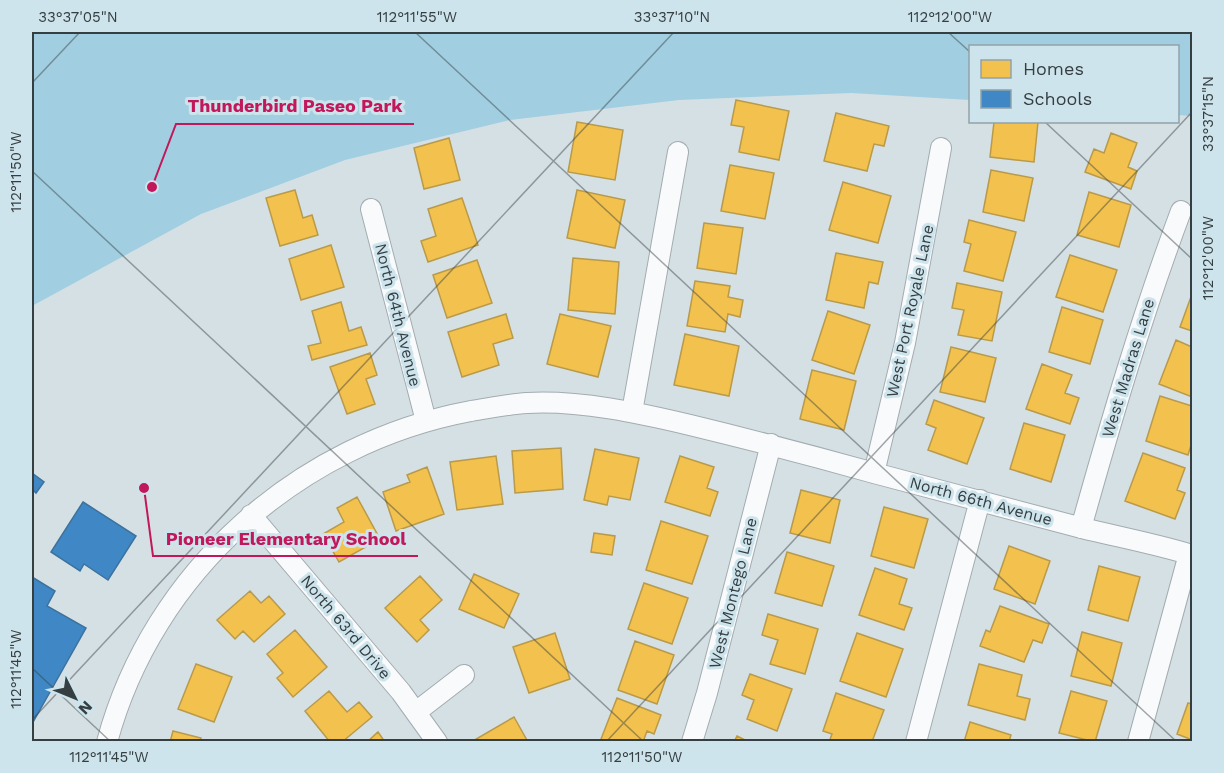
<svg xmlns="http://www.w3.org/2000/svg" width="1224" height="773" font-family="'Work Sans',sans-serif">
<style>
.green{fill:#a1cee0}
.homes{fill:#f2c14e;stroke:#b99a4a;stroke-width:1.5}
.schools{fill:#3f88c5;stroke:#3c729d;stroke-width:1.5}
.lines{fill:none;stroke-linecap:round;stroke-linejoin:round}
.minor-casing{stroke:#a3acb0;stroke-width:22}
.minor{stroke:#f9fafb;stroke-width:20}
.ticks{fill:none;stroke:#353e41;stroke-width:1.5;stroke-opacity:0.45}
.labels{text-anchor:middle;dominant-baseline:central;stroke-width:6;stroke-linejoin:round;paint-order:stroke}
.street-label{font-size:16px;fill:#353e41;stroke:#cee4ec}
.leader{fill:none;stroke:#c2185b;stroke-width:2}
.callout-dot{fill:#c2185b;stroke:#cee4ec;stroke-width:2}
.callout-label{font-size:18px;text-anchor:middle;font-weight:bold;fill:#c2185b;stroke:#cee4ec;stroke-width:6;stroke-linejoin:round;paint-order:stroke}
.neatline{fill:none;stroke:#353e41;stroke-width:2}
.ticks-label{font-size:15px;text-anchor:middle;fill:#353e41}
</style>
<rect width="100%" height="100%" fill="#d5e0e5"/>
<path class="green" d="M32,32H1192V116L1178,115V46H970V100L851,93L679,100L510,120L345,160L201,214L32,306Z"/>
<path class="homes" d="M736,100L789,111L779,160L739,152L744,127L731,125Z
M836,113L889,126L884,146L874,144L867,171L824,161Z
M577,122L623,130L615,180L568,172Z
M994,122H1038L1034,162L990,157Z
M1111,133L1137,143L1128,167L1137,171L1131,189L1085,172L1094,149L1104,153Z
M449,138L460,180L424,189L414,148Z
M730,165L774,173L765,219L721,211Z
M991,170L1033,178L1024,221L983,212Z
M843,182L891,196L878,243L829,230Z
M295,190L303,218L312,215L318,235L280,246L266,198Z
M577,190L625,200L615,248L567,238Z
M1089,192L1131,205L1119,247L1077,235Z
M462,198L478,245L428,262L421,241L436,236L428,209Z
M969,220L1016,232L1003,281L964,271L971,244L964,242Z
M704,223L743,228L736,274L697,268Z
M331,245L344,287L301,300L289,259Z
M836,253L883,262L878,284L869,282L864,308L826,300Z
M1070,255L1117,270L1103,312L1056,297Z
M573,258L619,262L615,314L568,310Z
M477,260L492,303L447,318L433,275Z
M695,281L730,286L728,297L743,300L740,317L728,314L725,332L687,326Z
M957,283L1002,292L992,341L958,335L964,310L952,308Z
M1192,294V331L1180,327Z
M341,302L349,331L361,327L367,345L312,360L308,346L321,343L312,311Z
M1062,307L1103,320L1090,364L1049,352Z
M828,311L870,325L854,374L812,360Z
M506,314L513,338L493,344L499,365L462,377L448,332Z
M560,314L611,326L598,377L547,364Z
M685,334L739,346L729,396L674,385Z
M1176,340L1192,347V397L1159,384Z
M951,347L996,358L985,402L940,392Z
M370,353L377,375L366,379L375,404L347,414L330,367Z
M1042,364L1072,375L1065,393L1079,398L1070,424L1026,409Z
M812,370L856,381L844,430L800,419Z
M1160,396L1192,406V442L1188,455L1146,441Z
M934,400L984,418L967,464L928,450L936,428L926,424Z
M1024,423L1065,435L1051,482L1010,469Z
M561,448L563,489L515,493L512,451Z
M595,449L639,458L630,500L609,496L607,505L584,500Z
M1143,453L1185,468L1177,490L1185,493L1175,519L1125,501Z
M496,456L503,504L457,510L450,462Z
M680,456L714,467L707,488L718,492L710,516L665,502Z
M427,467L444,514L396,531L383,492L410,482L407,475Z
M801,490L840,500L830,543L790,533Z
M357,497L380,539L339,562L323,534L344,522L337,508Z
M884,507L928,519L914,568L871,556Z
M661,521L708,536L692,584L646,570Z
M594,533L615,536L612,555L591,552Z
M1009,546L1050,561L1035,604L994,589Z
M787,552L834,566L822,606L775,593Z
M1099,566L1140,577L1128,621L1088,610Z
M875,568L907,579L899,604L912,608L904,630L859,615Z
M474,574L519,594L504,628L459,609Z
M420,576L442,600L420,620L429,630L417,642L385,608Z
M644,583L688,598L672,644L628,629Z
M250,591L261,603L269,596L285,614L254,642L243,631L235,639L217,620Z
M1000,606L1049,624L1042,643L1033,640L1024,662L980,646L986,630L990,632Z
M768,614L818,629L805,674L770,664L778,640L762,635Z
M295,630L327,667L293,697L277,678L283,673L267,654Z
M1082,632L1122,643L1111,686L1071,676Z
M555,633L570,679L529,693L513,647Z
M857,633L903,649L886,697L840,681Z
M635,641L674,655L657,704L618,690Z
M196,664L232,677L214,722L178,709Z
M979,664L1022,675L1017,696L1030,699L1025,720L968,705Z
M750,674L792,689L777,731L747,719L754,700L742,695Z
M329,691L347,712L359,702L372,717L342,742H330L305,711Z
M1071,691L1107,701L1095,742L1059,733Z
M836,693L884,710L873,739L876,742H829L832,734L823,731Z
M617,698L661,715L654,734L647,731L643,742H608L601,739Z
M1188,703L1192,704V740L1177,734Z
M514,717L528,742H471Z
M970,722L1011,735L1009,742H964Z
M173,731L201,738L200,742H170Z
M378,732L385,742H367Z
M737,736L749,742H734Z"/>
<path class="schools" d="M32,473L44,482L36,493L32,489Z
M83,502L136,536L108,580L84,564L80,571L51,552Z
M32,577L55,591L47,606L86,628L32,724Z"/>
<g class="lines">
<defs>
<path id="minor" d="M371,209L426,421
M632,412L678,152
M874,473L905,343L941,148
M251,515L401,692L437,742
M1081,528C1111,421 1142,315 1181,211
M416,712L464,675
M107,742C153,571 299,443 471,411C490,408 509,404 527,403C579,400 640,413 690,425C752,440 813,456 874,473C943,491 1012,510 1082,528C1119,537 1156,544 1192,555
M692,742L707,693L771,444
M916,742L980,500
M1138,742L1189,554"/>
</defs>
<use href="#minor" class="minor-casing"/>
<use href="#minor" class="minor"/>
</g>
<path class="ticks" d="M415,32L1177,742M948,32L970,52M32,83L80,32M1045,122L1192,259M32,171L644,742M32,668L111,742M32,720L674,32M606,742L1192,112"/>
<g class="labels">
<g class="street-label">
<text transform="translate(910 311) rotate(-78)">West Port Royale Lane</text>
<text transform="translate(398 315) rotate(76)">North 64th Avenue</text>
<text transform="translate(1128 368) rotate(-73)">West Madras Lane</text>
<text transform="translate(981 501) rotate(15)">North 66th Avenue</text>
<text transform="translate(733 593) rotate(-76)">West Montego Lane</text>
<text transform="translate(346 627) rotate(50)">North 63rd Drive</text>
</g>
</g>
<path class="leader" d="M152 187L176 124H414M144 488L153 556H418"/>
<g class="callout-dot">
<circle cx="152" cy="187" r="6"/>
<circle cx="144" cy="488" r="6"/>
</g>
<g class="callout-label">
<text x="295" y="112">Thunderbird Paseo Park</text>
<text x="286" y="545">Pioneer Elementary School</text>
</g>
<rect width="1224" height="773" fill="none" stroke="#cee4ec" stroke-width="66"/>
<rect x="969" y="45" width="210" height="78" fill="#cee4ec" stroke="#91a2a8" stroke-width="1.5"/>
<rect x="981" y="60" width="30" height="18" fill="#f2c14e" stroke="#91a2a8" stroke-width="1.5"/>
<text x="1023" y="75" font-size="18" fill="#353e41">Homes</text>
<rect x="981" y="90" width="30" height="18" fill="#3f88c5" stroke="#91a2a8" stroke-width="1.5"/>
<text x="1023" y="105" font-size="18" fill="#353e41">Schools</text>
<g transform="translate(75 698) rotate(133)" stroke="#cee4ec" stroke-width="4.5" paint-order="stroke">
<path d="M0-4.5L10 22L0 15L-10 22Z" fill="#353e41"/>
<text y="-9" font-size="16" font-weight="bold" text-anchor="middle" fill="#353e41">N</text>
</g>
<rect x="33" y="33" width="1158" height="707" class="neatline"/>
<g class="ticks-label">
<text x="78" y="22">33°37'05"N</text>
<text x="417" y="22">112°11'55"W</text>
<text x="672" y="22">33°37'10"N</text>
<text x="950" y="22">112°12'00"W</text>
<text transform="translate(1208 114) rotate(-90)" y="5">33°37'15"N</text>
<text transform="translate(16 172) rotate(-90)" y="5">112°11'50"W</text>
<text transform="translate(1208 258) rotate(-90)" y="5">112°12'00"W</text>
<text transform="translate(16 669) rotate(-90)" y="5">112°11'45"W</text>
<text x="109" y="762">112°11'45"W</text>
<text x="642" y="762">112°11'50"W</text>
</g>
</svg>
